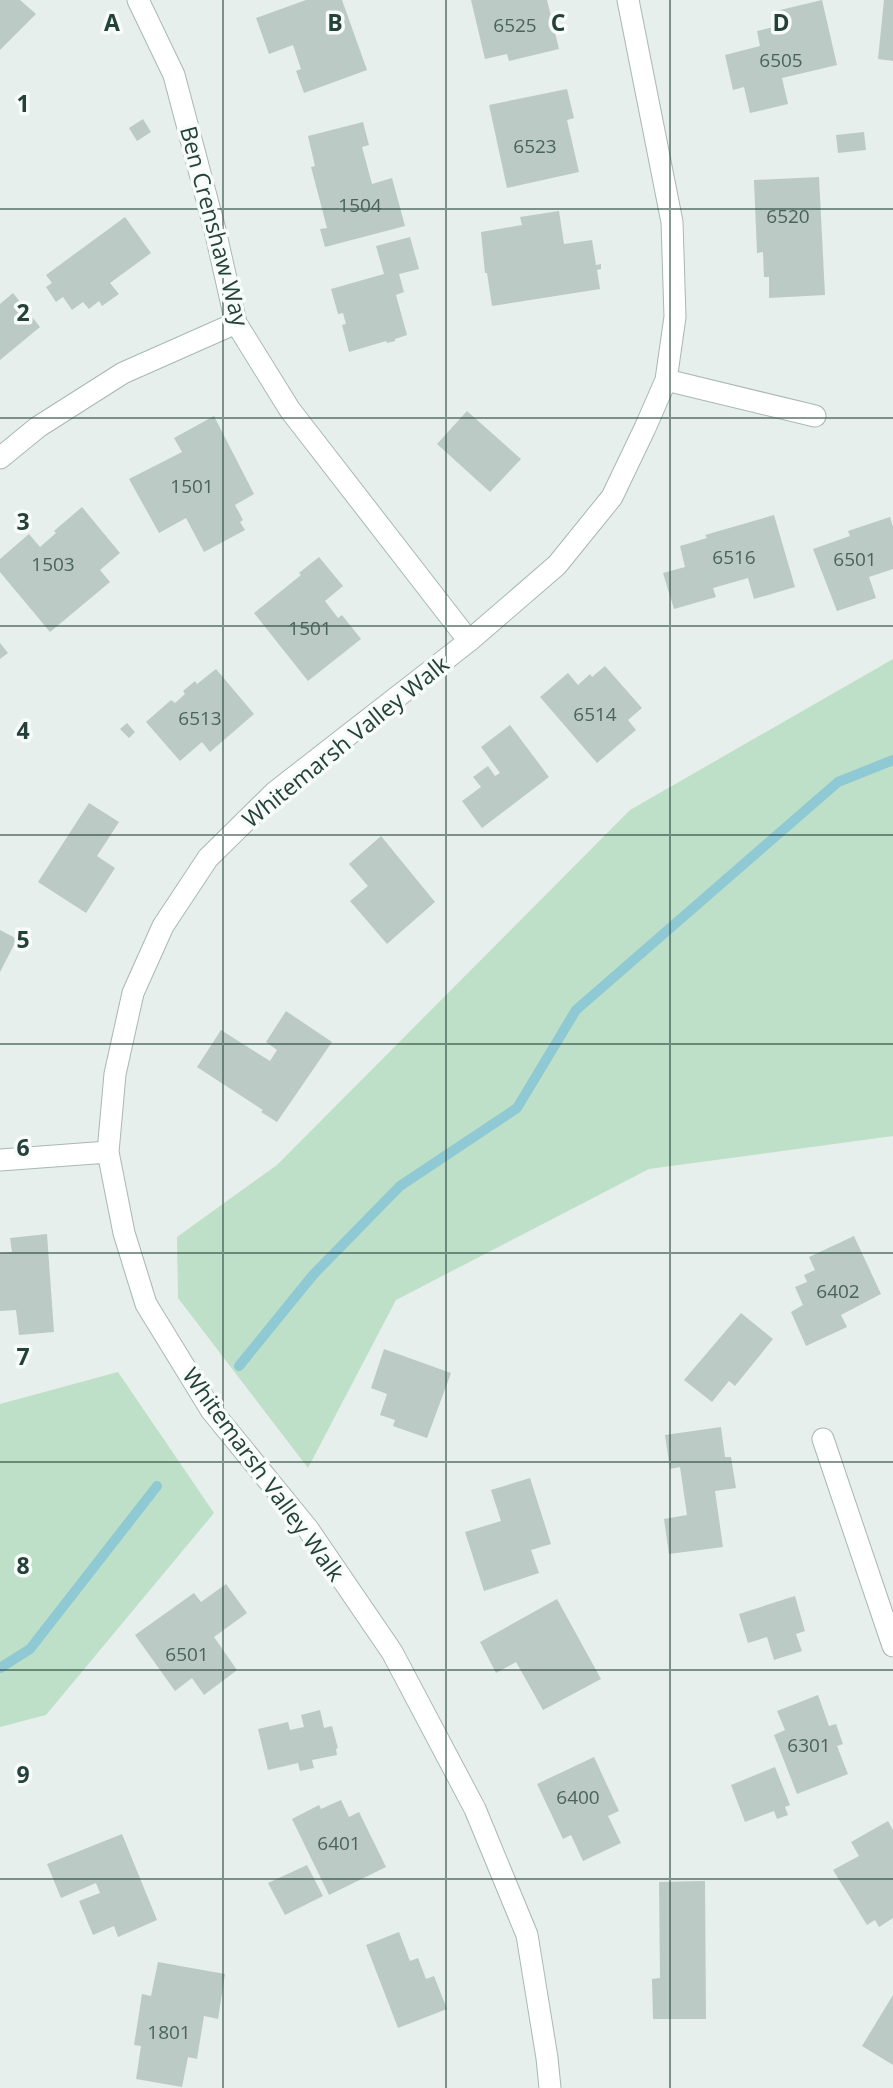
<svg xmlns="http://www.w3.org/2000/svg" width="893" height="2088" font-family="'Open Sans',sans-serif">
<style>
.green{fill:#bfe0c8}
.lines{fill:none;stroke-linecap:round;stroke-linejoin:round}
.stream{stroke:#8ec9d4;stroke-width:10}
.building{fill:#bbcac4}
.minor-casing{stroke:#a8b8b2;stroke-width:23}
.minor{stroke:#fff;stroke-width:21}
.grid{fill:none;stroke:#24423a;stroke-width:2;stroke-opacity:0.55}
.labels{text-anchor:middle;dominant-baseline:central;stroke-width:7;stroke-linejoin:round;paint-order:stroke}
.number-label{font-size:19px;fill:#4a645c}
.street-label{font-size:23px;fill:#24423a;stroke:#f7fbf9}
.grid-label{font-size:23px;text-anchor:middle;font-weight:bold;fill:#24423a;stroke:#f7fbf9;stroke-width:7;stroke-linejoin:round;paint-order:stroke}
</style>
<rect width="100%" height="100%" fill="#e6efeb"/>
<path class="green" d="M893,659V1136L649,1169L396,1300L308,1468L178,1298L177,1237L277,1165L630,810Z
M118,1372L214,1513L46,1715L0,1727V1404Z"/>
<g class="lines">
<path class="stream" d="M239,1366L313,1275L400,1186L517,1108L576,1010L838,782L893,760
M0,1668L30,1649L157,1486"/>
</g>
<path class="building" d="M0,0H20L36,14L0,50Z
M306,0H342L367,70L304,93L296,71L301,69L293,45L269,54L256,18Z
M471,0H547L559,49L509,61L507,54L485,59Z
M822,0L837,65L782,78L788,104L750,113L744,87L733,90L725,55L760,46L757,31L779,26L776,11Z
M884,0H893V61L878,59Z
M567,89L574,118L567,120L579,172L507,188L489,105Z
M143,119L151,132L137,141L129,128Z
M363,122L369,145L362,147L372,184L392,178L405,226L325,247L320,229L327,228L311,167L315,166L308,136Z
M864,132L866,150L838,153L836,135Z
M819,177L825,295L769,298V277H764L763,252L757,253L754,180Z
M559,211L564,244L592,240L596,265L601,264V269L597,270L600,289L492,306L487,273H485L481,232L522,225L520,217Z
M125,217L151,253L110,283L119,294L102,306L99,301L89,309L83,302L72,310L63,297L56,302L46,287L52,283L46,275Z
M410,237L419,269L399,274L404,292L396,295L407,335L395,339V341L387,343L386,341L349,352L342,325L346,324L343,313L338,314L331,289L384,274L376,246Z
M13,293L40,327L0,360V304Z
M467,411L521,459L490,492L437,444Z
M214,416L254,494L235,505L243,520L240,522L245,530L204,552L186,518L159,533L129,479L182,452L174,438Z
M82,507L120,553L100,570L110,582L50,632L0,572V559L29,534L40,547L56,533L54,531Z
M774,515L795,587L754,599L748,578L713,588L716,597L674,609L663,573L685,567L680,546L707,538L705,535Z
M890,517L893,527V569L869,577L876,598L837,611L813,549L850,536L848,531Z
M319,557L343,586L325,601L338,618L342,615L361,639L308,681L254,613L301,575L299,573Z
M0,643L8,653L0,659Z
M605,666L642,708L628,720L636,730L597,763L540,697L568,673L578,685L590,674L592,677Z
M216,669L254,714L210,752L202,742L180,761L146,722L171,700L175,703L185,694L183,691L195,681L197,684Z
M127,723L135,732L129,738L120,729Z
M510,725L549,777L482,828L462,801L481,787L473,777L488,766L495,776L500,773L481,747Z
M89,803L119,822L97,856L115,868L86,913L38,882Z
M381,836L435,902L387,944L350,901L368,886L349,864Z
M0,930L17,939L0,972Z
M286,1011L332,1042L277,1122L261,1112L263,1110L197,1067L221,1030L270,1061L277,1050L266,1042Z
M47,1234L54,1332L19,1335L16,1310L0,1311V1253L12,1252L10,1238Z
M854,1236L881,1294L841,1315L847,1327L806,1346L791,1312L803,1305L795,1287L807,1282L804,1275L815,1270L809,1257Z
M741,1313L773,1339L735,1386L729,1381L712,1402L684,1380Z
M384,1349L451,1373L427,1438L393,1426L395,1420L380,1415L387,1394L371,1388Z
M721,1427L725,1457H731L736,1488L715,1491L723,1547L669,1554L664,1519L687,1515L680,1467L670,1469L665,1435Z
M530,1478L551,1544L531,1550L539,1573L484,1591L465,1532L501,1521L491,1490Z
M226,1584L247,1613L214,1637L237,1670L204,1695L192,1678L175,1691L135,1635L194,1593L201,1602Z
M795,1596L805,1631L796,1634L802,1651L774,1660L767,1637L748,1643L739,1614Z
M557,1599L601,1679L543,1710L516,1662L496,1673L480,1642Z
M818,1695L829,1726L836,1724L843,1744L837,1746L848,1774L797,1794L774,1735L785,1730L777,1711Z
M320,1710L324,1728L332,1726L338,1748L336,1749L337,1755L312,1760L314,1768L300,1771L298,1763L268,1770L258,1729L288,1722L290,1730L304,1727L301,1715Z
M594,1757L619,1811L608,1816L621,1843L583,1861L571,1835L563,1839L537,1784Z
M775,1767L790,1805L785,1807L788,1815L777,1819L774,1811L745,1822L731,1785Z
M341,1800L349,1817L359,1812L386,1867L329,1895L292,1819L319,1805L321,1809Z
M888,1821L893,1830V1918L879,1927L875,1920L867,1925L833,1870L859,1856L851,1842Z
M122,1834L157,1920L118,1937L114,1926L93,1935L79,1901L100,1893L96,1883L61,1898L47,1864Z
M307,1865L323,1896L285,1915L268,1883Z
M705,1881L706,2019H653L652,1979L660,1978L659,1882Z
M399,1932L410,1961L418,1958L426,1979L434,1976L447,2009L398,2028L366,1945Z
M158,1962L225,1974L218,2019L204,2016L197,2059L188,2057L182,2087L136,2079L141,2046L134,2045L142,1994L151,1996Z
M893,1995V2065L862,2046Z"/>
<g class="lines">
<defs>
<path id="minor" d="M138,0L174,75L215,230L236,323L290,410L469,641
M666,380L815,416
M0,458L38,427L123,373L236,323
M0,1160L108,1152
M823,1439L893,1646
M550,2088L547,2058L527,1935L475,1809L392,1652L308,1529L211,1410L146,1304L124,1233L108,1152L115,1074L133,993L163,926L208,858L275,792L469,641L557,565L612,497L645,428L666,380L675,317L672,222L628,0"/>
</defs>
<use href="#minor" class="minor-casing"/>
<use href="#minor" class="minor"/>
</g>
<path class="grid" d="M223,0V2088M446,0V2088M670,0V2088M0,209H893M0,418H893M0,626H893M0,835H893M0,1044H893M0,1253H893M0,1462H893M0,1670H893M0,1879H893"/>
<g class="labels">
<g class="number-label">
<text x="515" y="25">6525</text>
<text x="781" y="60">6505</text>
<text x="535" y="146">6523</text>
<text x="360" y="205">1504</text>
<text x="788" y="216">6520</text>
<text x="192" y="486">1501</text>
<text x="734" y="557">6516</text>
<text x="855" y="559">6501</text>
<text x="53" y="564">1503</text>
<text x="310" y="628">1501</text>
<text x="595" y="714">6514</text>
<text x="200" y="718">6513</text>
<text x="838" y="1291">6402</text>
<text x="187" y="1654">6501</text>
<text x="809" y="1745">6301</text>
<text x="578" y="1797">6400</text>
<text x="339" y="1843">6401</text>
<text x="169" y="2032">1801</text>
</g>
<g class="street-label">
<text transform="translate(215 226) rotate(75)">Ben Crenshaw Way</text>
<text transform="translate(345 741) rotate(-39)">Whitemarsh Valley Walk</text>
<text transform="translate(264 1474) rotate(54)">Whitemarsh Valley Walk</text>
</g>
</g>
<g class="grid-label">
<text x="112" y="31">A</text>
<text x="335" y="31">B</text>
<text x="558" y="31">C</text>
<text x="781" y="31">D</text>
<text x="23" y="112">1</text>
<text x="23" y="321">2</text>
<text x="23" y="530">3</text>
<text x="23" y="739">4</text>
<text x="23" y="948">5</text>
<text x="23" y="1156">6</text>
<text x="23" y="1365">7</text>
<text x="23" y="1574">8</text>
<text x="23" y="1783">9</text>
</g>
</svg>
